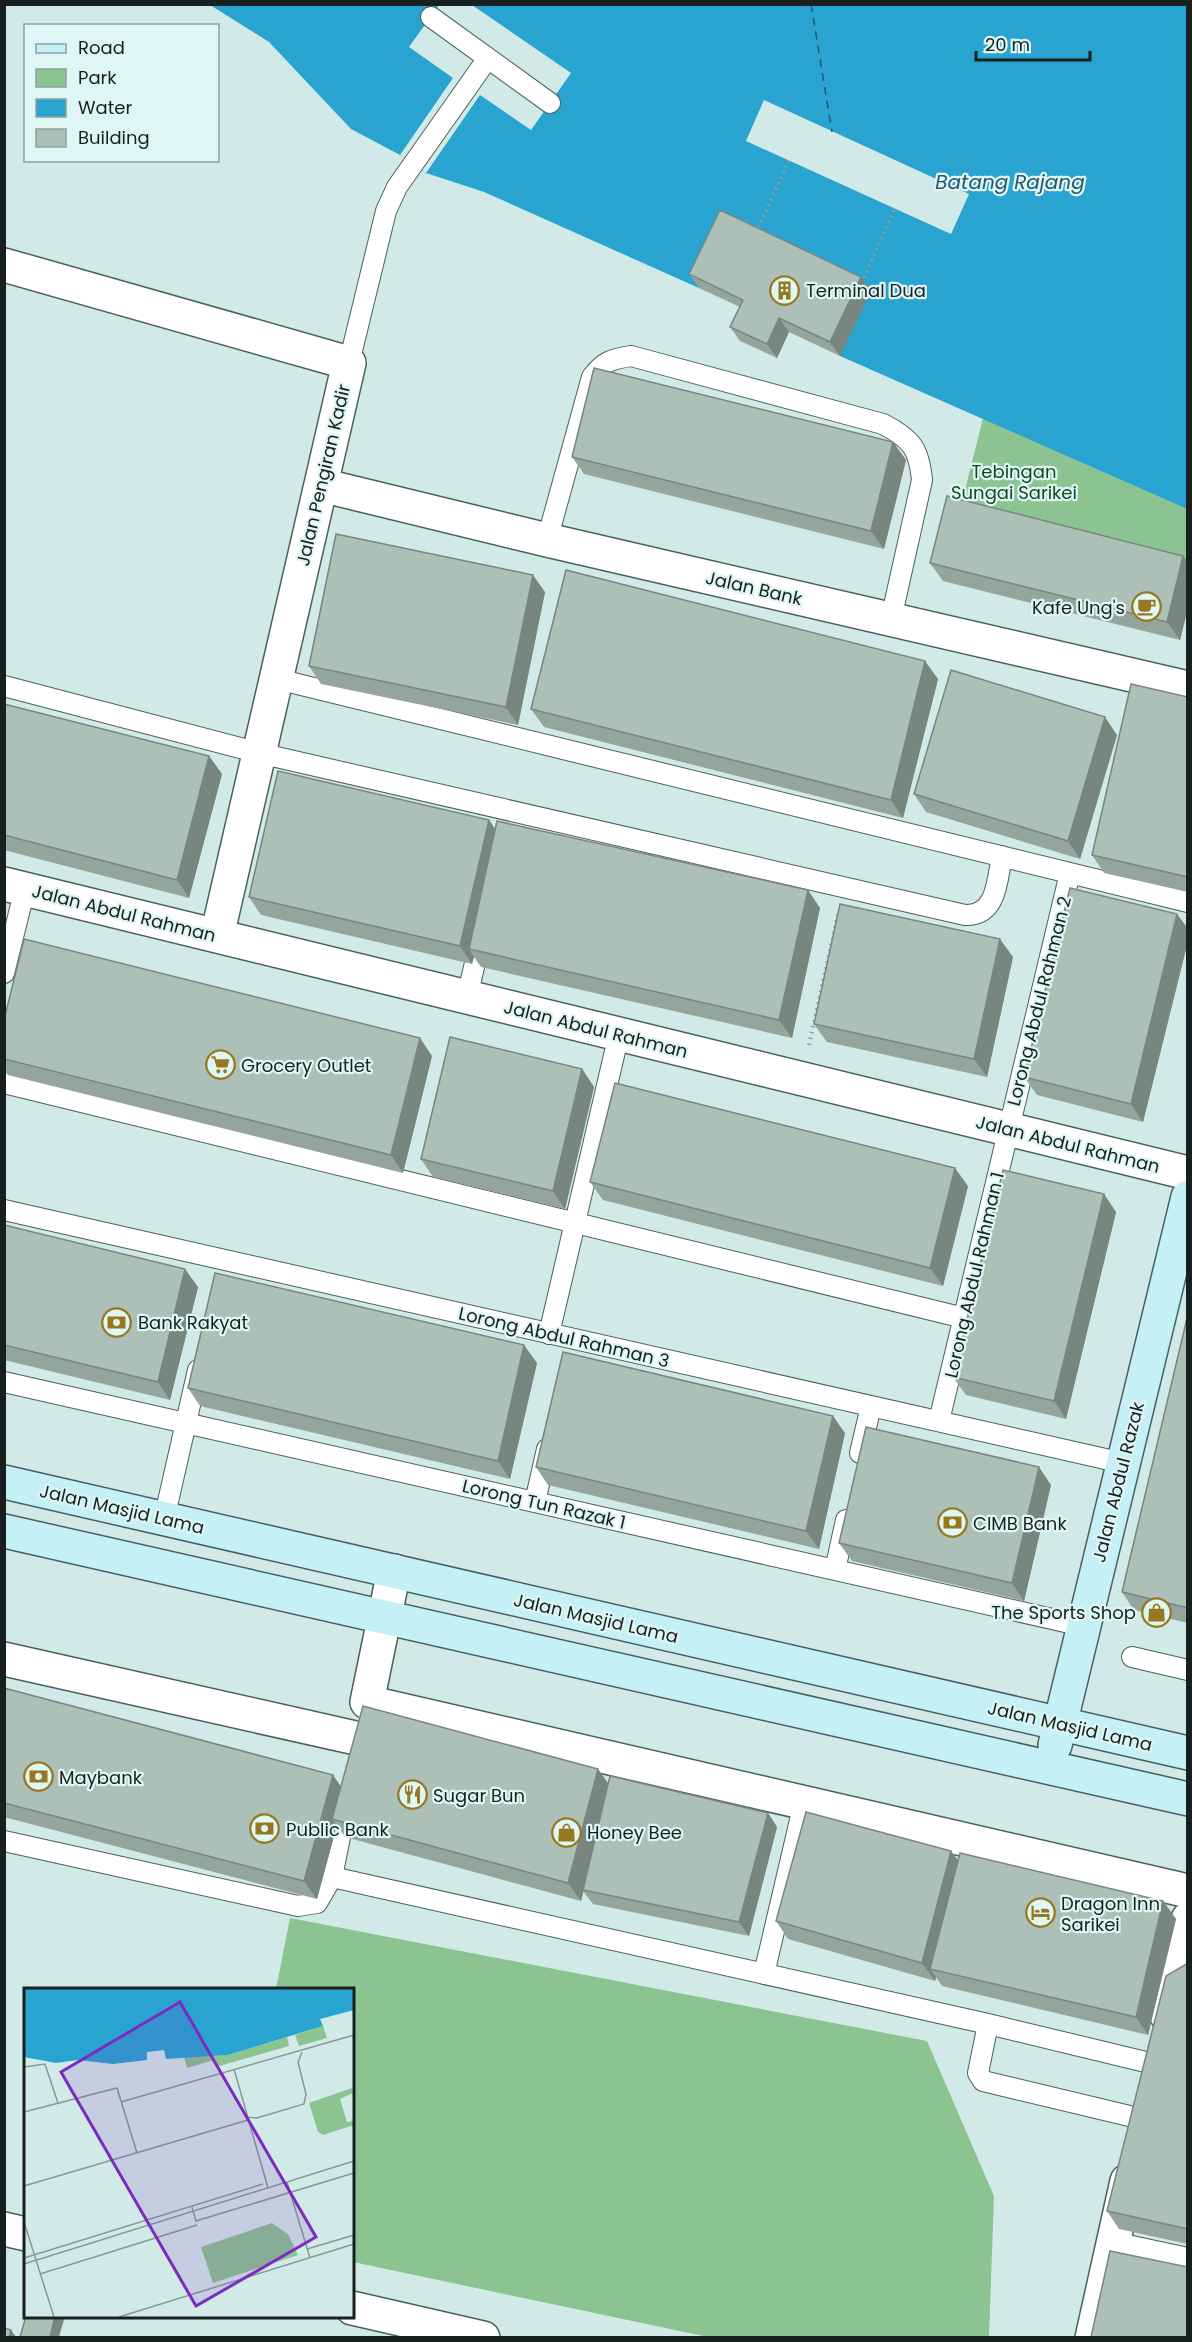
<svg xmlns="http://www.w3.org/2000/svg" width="1192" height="2342" font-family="Poppins,sans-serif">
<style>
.green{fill:#8bc491}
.water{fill:#29a4d1}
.pier{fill:#d2eae7}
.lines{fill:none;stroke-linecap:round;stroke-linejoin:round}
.ferry{stroke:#28576b;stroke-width:1.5;stroke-dasharray:8 6;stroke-linecap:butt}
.lane-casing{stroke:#4b605e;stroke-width:22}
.street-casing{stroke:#4b605e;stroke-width:36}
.secondary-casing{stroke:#4b605e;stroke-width:36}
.path{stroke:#8d9f9d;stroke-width:4;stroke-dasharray:1.5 4.5;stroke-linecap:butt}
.lane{stroke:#fff;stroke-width:20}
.street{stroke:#fff;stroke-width:33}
.secondary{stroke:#c4f0f6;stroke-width:33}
.wall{fill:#94a59d}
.shaded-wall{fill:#788680}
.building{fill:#acc0b7;stroke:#788680;stroke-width:1.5}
.labels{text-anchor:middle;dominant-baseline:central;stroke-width:4.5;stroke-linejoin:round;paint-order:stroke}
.poi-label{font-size:18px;fill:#17201f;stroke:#dff7f4;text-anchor:start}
.park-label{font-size:18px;fill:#13491f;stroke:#dff7f4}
.street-label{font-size:18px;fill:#17201f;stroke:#dff7f4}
.water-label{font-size:20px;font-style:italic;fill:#28576b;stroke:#dff7f4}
.inset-river{fill:none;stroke:#29a4d1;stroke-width:3}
.inset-road{fill:none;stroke:#879997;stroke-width:1.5}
.view{fill:#7b2cbf;fill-opacity:0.15;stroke:#7b2cbf;stroke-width:3}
.inset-edge{fill:none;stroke:#17201f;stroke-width:3}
</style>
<rect width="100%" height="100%" fill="#d2eae7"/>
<path class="green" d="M983,418L1187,509V572L959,514Z
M290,1918L927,2041L994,2196L989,2337H708L353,2262L352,1990L276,1989Z"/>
<path class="water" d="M210,5H1187V509L840,356L730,224L699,288L484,192L426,173L400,155L351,129L269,42Z"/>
<path class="pier" d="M439,5H472L571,73L531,130L480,95L426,173L400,155L453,78L409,47Z
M764,100L969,194L951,234L746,141Z"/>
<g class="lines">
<path class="ferry" d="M811,4L832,132"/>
<defs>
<path id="lane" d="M431,17L550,103
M349,363L386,211L397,187L488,58
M547,540L592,377C604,361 612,359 631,356L883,424C912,439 919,449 922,480L891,619
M277,679L1188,902
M4,686L259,753L965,915C997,916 997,881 1002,856
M4,973L25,889
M467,997L482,933
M4,1083L964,1318
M4,1210L1123,1463
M549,1334L619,1034
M4,1382L1083,1626
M939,1421L1070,873
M860,1453L871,1406
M535,1502L547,1449
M164,1519L198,1370
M835,1570L846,1520
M1132,1657L1188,1670
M4,1841L298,1906L317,1903L332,1877L346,1807
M332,1877L988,2024L1154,2064
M764,1974L804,1803
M988,2024L978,2073L983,2081L1142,2119
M1113,2242L1188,2258"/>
<path id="street" d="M4,265L349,363L217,936
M321,485L547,540L1188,688
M4,884L1188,1173
M394,1571L367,1702L1188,1891
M4,1659L360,1739
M1166,2014L1188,1919
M4,2229L26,2234
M352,2308L483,2338
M1092,2338L1127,2181"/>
<path id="secondary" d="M4,1482L1188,1753
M4,1531L1188,1799
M1055,1745L1188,1197"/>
</defs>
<use href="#lane" class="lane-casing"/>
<use href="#street" class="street-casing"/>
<use href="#secondary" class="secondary-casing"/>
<path class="path" d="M756,233L789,160
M862,283L895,208
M809,1045L838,914"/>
<use href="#lane" class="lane"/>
<use href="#street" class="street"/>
<use href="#secondary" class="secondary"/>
</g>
<path class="wall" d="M689,274L861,277L871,291L840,356L789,332L777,358L740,341L730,327L740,307L699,288Z
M893,442L906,460L884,549L584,474L572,457Z
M1183,556L1188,562V608L1180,640L943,581L930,563Z
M545,592L518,725L321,684L309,666Z
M938,679L903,818L544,727L531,709Z
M1188,697V892L1104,873L1092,855Z
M4,704L209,756L222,774L189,898L4,850Z
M1117,735L1080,859L926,812L914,794Z
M489,820L495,829L820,908L792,1038L481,967L474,957L472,964L261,915L249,897Z
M1177,914L1188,929V941L1143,1122L1037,1095L1024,1077Z
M1013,957L987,1077L827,1042L814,1024Z
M4,1020L432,1056L403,1173L8,1075L4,1070Z
M582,1069L594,1087L565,1209L433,1177L421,1159Z
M590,1182L968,1186L943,1286L603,1200Z
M1116,1212L1066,1419L966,1395L953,1377Z
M4,1225L198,1287L170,1400L4,1360Z
M1188,1314V1623L1134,1610L1122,1592Z
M537,1363L510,1479L200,1406L188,1388Z
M845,1433L819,1549L548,1485L536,1467Z
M1051,1485L1024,1601L852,1561L839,1543Z
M4,1688L333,1775L341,1787L609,1784L768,1813L777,1827L749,1936L593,1904L583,1891L581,1901L345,1837L337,1825L317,1899L4,1817Z
M951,1851L958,1860L1163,1901L1176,1919L1148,2035L942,1986L936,1977L935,1981L788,1939L776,1921Z
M1188,1963V2244L1119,2229L1107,2211Z"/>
<path class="shaded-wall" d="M861,277L871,291L840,356L830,342Z
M779,318L789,332L777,358L767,344Z
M893,442L906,460L884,549L871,531Z
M1183,556L1188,562V608L1180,640L1167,622Z
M533,575L545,592L518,725L506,707Z
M925,661L938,679L903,818L891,800Z
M1105,717L1117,735L1080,859L1068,841Z
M209,756L222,774L189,898L177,880Z
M489,820L501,838L469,949L474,957L472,964L460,946Z
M808,890L820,908L792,1038L779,1020Z
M1177,914L1188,929V941L1143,1122L1131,1104Z
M1000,939L1013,957L987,1077L974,1059Z
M420,1038L432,1056L403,1173L391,1155Z
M582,1069L594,1087L565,1209L553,1191Z
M955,1168L968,1186L943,1286L930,1268Z
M1104,1194L1116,1212L1066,1419L1054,1401Z
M185,1269L198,1287L170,1400L158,1382Z
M524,1345L537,1363L510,1479L498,1461Z
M833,1416L845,1433L819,1549L806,1531Z
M1039,1467L1051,1485L1024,1601L1012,1583Z
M598,1769L611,1787L581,1901L568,1883Z
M333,1775L345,1793L332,1819L337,1825L317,1899L304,1881Z
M768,1813L777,1827L749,1936L739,1922Z
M951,1851L964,1869L930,1969L936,1977L935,1981L922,1963Z
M1163,1901L1176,1919L1148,2035L1136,2017Z
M55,2316H65L59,2337H50Z
M11,2330L16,2337H9Z"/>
<path class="building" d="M720,210L861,277L830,342L779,318L767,344L730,327L743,300L689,274Z
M594,368L893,442L871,531L572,457Z
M947,496L1183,556L1167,622L930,563Z
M336,534L533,575L506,707L309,666Z
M566,570L925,661L891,800L531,709Z
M951,670L1105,717L1068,841L914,794Z
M1131,684L1188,697V877L1092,855Z
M4,704L209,756L177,880L4,835Z
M278,771L489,820L460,946L249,897Z
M497,821L808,890L779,1020L469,949Z
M1070,888L1177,914L1131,1104L1024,1077Z
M840,904L1000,939L974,1059L814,1024Z
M24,939L420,1038L391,1155L4,1059V1020Z
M450,1037L582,1069L553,1191L421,1159Z
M615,1083L955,1168L930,1268L590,1182Z
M1003,1170L1104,1194L1054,1401L953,1377Z
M4,1225L185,1269L158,1382L4,1345Z
M215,1273L524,1345L498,1461L188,1388Z
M1188,1314V1608L1122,1592Z
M563,1352L833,1416L806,1531L536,1467Z
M866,1427L1039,1467L1012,1583L839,1543Z
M4,1688L333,1775L304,1881L4,1803Z
M363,1706L598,1769L568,1883L332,1819Z
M610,1776L768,1813L739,1922L583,1890Z
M806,1812L951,1851L922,1963L776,1921Z
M960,1853L1163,1901L1136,2017L930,1969Z
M1188,1963V2229L1107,2211L1166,1976Z
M1110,2251L1188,2267V2337H1091Z
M26,2316H55L50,2337H20Z
M4,2328L11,2330L9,2337H4Z"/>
<defs>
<symbol id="building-ring" viewBox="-11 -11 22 22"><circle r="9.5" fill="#dff7f4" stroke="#987721" stroke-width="1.5"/><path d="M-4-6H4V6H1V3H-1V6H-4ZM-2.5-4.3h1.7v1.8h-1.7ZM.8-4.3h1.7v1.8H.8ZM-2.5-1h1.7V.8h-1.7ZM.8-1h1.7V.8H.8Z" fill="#987721"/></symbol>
<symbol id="cafe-ring" viewBox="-11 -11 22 22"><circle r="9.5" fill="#dff7f4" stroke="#987721" stroke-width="1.5"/><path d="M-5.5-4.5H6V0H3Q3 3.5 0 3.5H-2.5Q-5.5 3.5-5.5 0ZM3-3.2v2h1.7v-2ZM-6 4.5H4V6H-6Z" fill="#987721"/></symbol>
<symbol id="supermarket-ring" viewBox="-11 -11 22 22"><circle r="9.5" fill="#dff7f4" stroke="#987721" stroke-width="1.5"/><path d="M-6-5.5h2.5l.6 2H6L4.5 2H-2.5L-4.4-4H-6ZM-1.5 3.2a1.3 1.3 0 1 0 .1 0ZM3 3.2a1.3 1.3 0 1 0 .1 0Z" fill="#987721"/></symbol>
<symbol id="bank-ring" viewBox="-11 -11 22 22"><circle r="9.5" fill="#dff7f4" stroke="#987721" stroke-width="1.5"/><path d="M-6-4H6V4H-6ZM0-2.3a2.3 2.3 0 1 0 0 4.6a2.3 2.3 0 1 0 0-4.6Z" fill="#987721"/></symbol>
<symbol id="shop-ring" viewBox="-11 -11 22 22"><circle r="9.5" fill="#dff7f4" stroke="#987721" stroke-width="1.5"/><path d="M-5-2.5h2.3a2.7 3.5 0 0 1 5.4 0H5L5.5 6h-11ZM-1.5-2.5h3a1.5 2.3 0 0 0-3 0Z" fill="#987721"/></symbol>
<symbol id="restaurant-ring" viewBox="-11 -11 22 22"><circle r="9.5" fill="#dff7f4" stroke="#987721" stroke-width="1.5"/><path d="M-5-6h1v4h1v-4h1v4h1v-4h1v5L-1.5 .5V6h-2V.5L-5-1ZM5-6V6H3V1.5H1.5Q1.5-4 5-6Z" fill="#987721"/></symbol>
<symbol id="hotel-ring" viewBox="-11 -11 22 22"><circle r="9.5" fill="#dff7f4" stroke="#987721" stroke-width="1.5"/><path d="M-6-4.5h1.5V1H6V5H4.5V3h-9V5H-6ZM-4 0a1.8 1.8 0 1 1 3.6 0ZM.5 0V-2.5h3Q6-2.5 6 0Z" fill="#987721"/></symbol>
</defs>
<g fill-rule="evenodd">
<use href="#building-ring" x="768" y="274" width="33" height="33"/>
<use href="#cafe-ring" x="1130" y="590" width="33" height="33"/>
<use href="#supermarket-ring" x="204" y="1048" width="33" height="33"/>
<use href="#bank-ring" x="100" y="1306" width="33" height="33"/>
<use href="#bank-ring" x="936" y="1506" width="33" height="33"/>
<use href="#shop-ring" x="1140" y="1596" width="33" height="33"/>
<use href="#bank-ring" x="22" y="1760" width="33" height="33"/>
<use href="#restaurant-ring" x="396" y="1778" width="33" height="33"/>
<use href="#bank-ring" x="248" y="1812" width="33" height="33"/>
<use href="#shop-ring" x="550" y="1816" width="33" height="33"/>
<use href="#hotel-ring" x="1024" y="1896" width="33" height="33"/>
</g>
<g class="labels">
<g class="poi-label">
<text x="806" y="290">Terminal Dua</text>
<text x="1125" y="607" text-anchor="end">Kafe Ung's</text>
<text x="241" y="1065">Grocery Outlet</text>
<text x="138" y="1322">Bank Rakyat</text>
<text x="973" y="1523">CIMB Bank</text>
<text x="1136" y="1612" text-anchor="end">The Sports Shop</text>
<text x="59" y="1777">Maybank</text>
<text x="433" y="1795">Sugar Bun</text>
<text x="286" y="1829">Public Bank</text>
<text x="587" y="1832">Honey Bee</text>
<text x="1061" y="1903">Dragon Inn<tspan x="1061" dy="21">Sarikei</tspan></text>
</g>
<g class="park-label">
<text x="1014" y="471">Tebingan<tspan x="1014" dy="21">Sungai Sarikei</tspan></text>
</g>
<g class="street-label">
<text transform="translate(323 475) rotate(-77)">Jalan Pengiran Kadir</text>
<text transform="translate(754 588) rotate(13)">Jalan Bank</text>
<text transform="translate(124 913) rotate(14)">Jalan Abdul Rahman</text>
<text transform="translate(1039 1001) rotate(-76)">Lorong Abdul Rahman 2</text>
<text transform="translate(596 1029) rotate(14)">Jalan Abdul Rahman</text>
<text transform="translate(1068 1144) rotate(14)">Jalan Abdul Rahman</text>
<text transform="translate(974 1275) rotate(-77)">Lorong Abdul Rahman 1</text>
<text transform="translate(564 1337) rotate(13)">Lorong Abdul Rahman 3</text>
<text transform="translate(1118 1482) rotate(-76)">Jalan Abdul Razak</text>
<text transform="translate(544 1504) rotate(13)">Lorong Tun Razak 1</text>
<text transform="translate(122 1509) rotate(13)">Jalan Masjid Lama</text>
<text transform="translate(596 1618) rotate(13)">Jalan Masjid Lama</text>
<text transform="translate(1070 1726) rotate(13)">Jalan Masjid Lama</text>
</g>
<g class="water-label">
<text x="1010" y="182">Batang Rajang</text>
</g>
</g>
<g transform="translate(24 1988)">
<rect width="330" height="330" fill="#d2eae7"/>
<path d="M299,38L303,50L275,58L271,47ZM263,49L265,58L192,79L190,72L163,80L160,69L204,67ZM328,100L329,105L316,111L323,134L330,133V137L299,147L294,144L285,115ZM248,235L264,246L274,267L189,295L177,259Z" fill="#8bc491"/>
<path d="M0,1H330V22L296,31L299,38L204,67L142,71L140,62L123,64V72L89,76L54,72L32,75L0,69Z" fill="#29a4d1"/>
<path class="inset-river" d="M89,1L128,49"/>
<path class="inset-road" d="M0,79L21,76L34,115M210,81L244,200M97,114L330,47M0,124L93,100L113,165M223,129L233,130L280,116L282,106L274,74L278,64M263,194L286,270M0,198L224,132M168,219L172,233L330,185M0,234L30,329M283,261L330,247M0,270L239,196M0,276L330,173M16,286L173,237M95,329L330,256"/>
<path class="view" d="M156,14L292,249L172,318L37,84Z"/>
<rect width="330" height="330" class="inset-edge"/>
</g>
<rect width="1192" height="2342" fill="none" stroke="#17201f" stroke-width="12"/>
<rect x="24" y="24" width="195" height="138" fill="#dff7f4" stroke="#8fa19f" stroke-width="1.5"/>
<rect x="36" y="44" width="30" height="9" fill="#c4f0f6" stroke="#8fa19f" stroke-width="1.5"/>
<text x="78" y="54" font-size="18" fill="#17201f">Road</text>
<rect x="36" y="69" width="30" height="18" fill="#8bc491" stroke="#8fa19f" stroke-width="1.5"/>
<text x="78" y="84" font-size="18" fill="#17201f">Park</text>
<rect x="36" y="99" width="30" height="18" fill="#29a4d1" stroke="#8fa19f" stroke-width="1.5"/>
<text x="78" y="114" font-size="18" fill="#17201f">Water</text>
<rect x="36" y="129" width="30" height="18" fill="#acc0b7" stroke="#8fa19f" stroke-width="1.5"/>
<text x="78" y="144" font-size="18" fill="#17201f">Building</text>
<path d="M976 51v9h114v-9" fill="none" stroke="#17201f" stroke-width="3"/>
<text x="985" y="51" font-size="18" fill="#17201f" stroke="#dff7f4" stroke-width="4.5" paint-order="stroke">20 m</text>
</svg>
